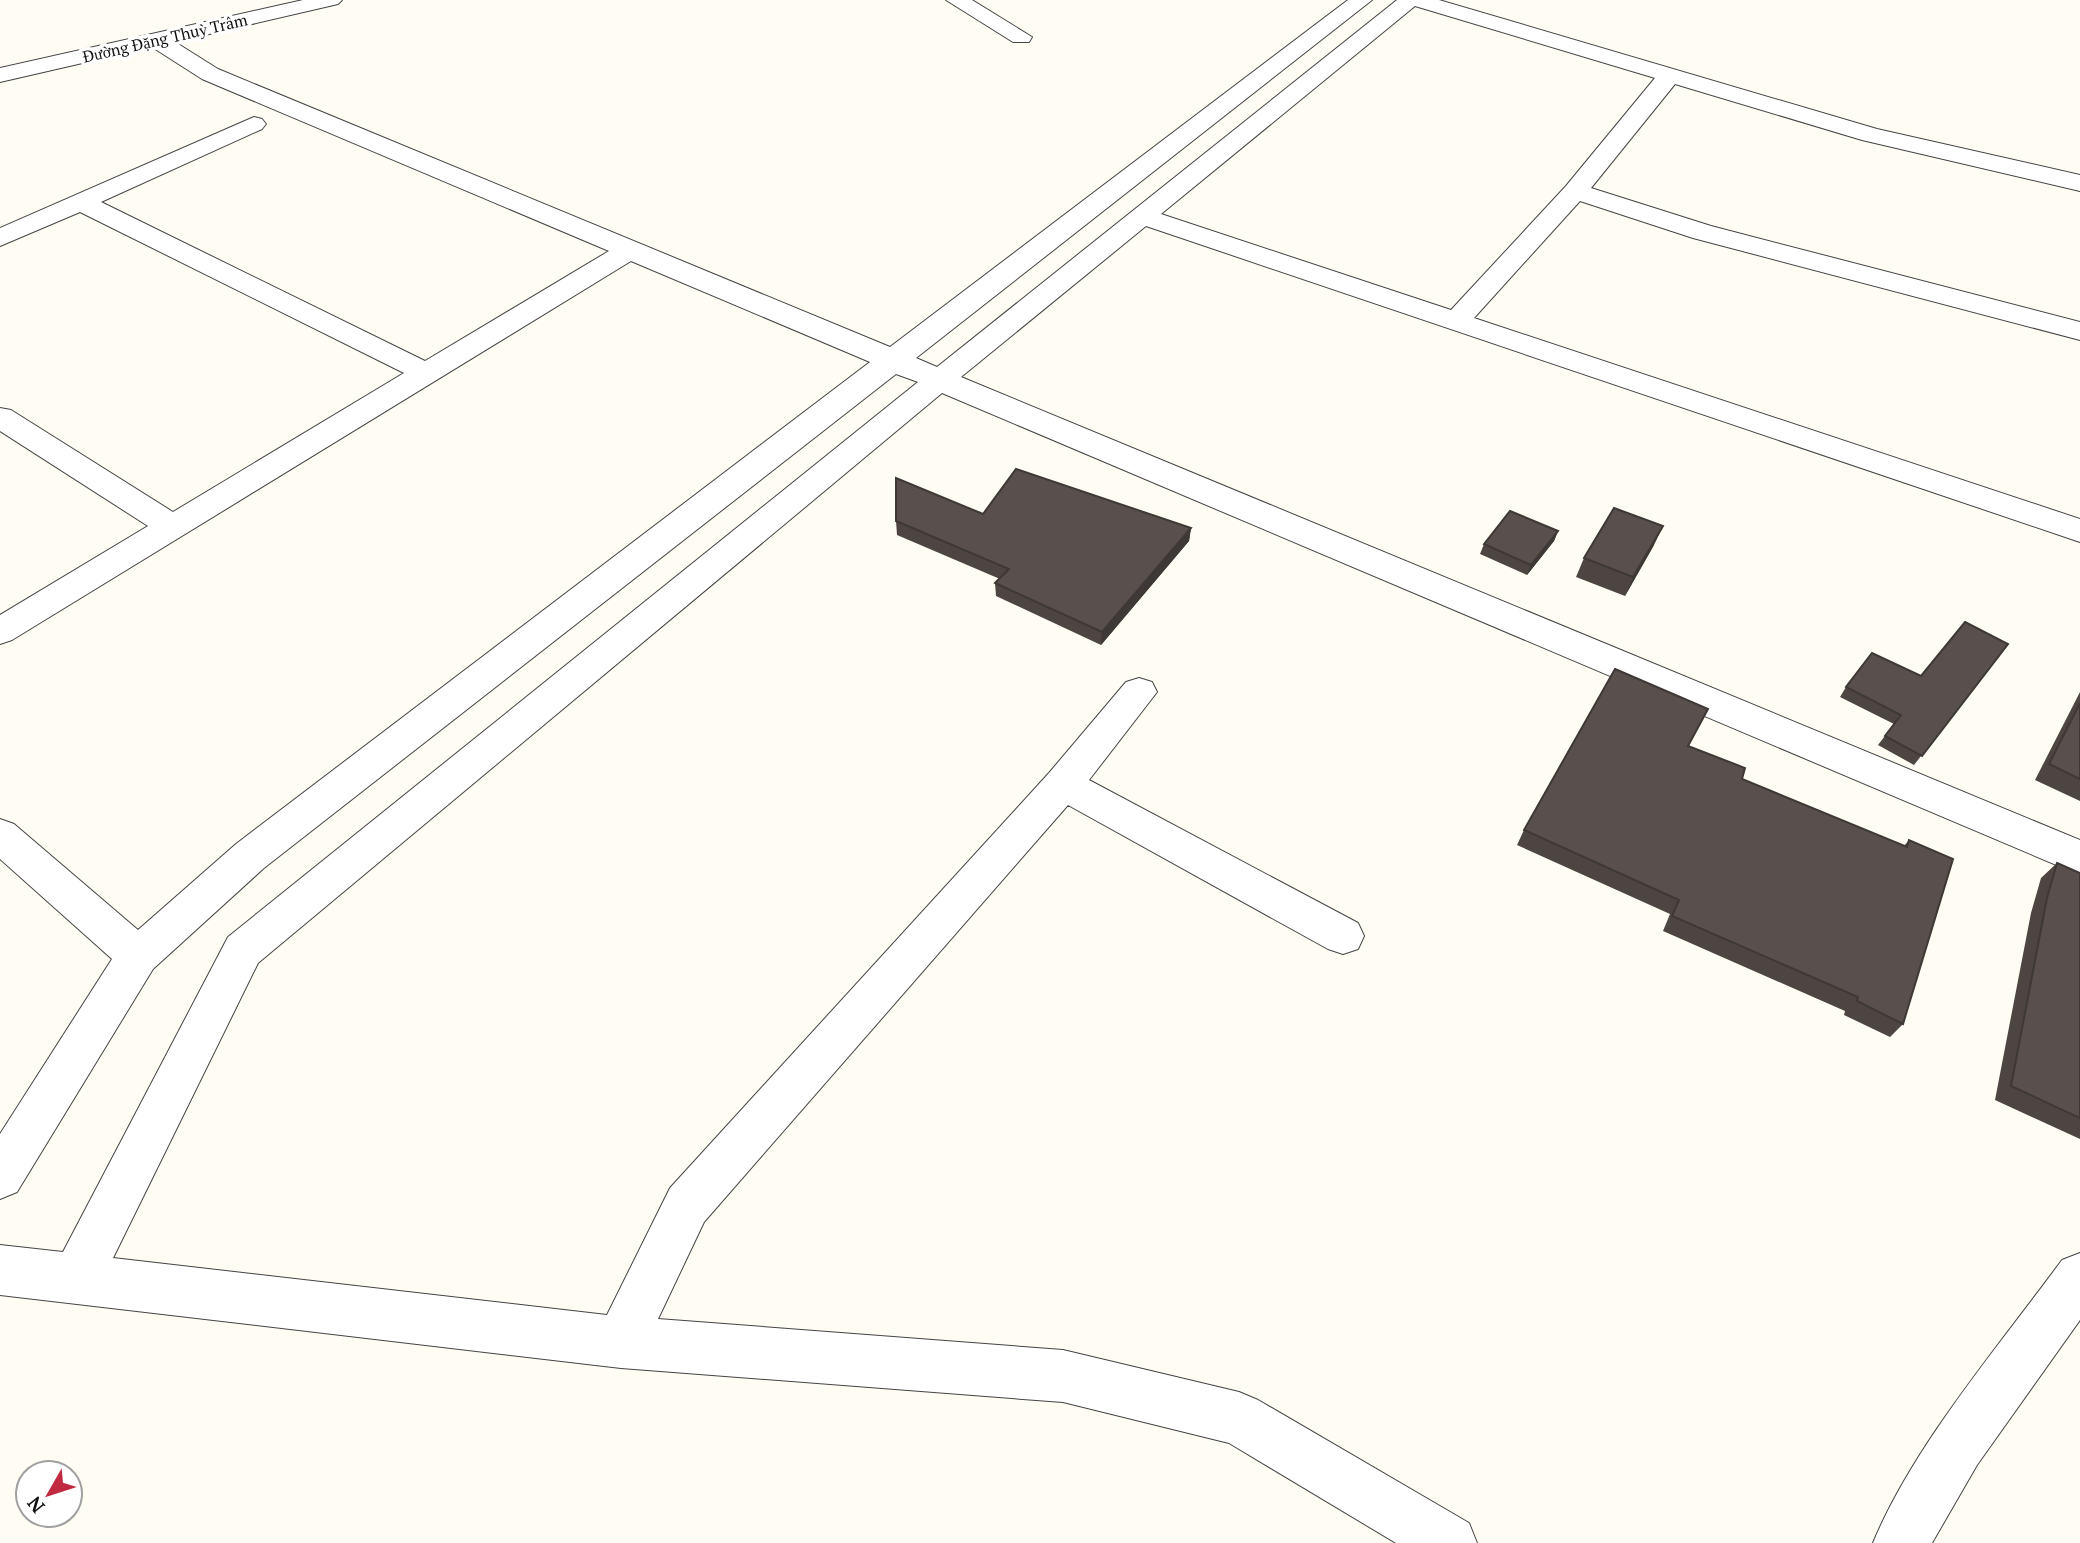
<svg xmlns="http://www.w3.org/2000/svg" width="2080" height="1543" font-family="'PT Serif',serif">
<style>
.lines{fill:none;stroke-linecap:round;stroke-linejoin:round}
.minor-casing{stroke:#444;stroke-width:2}
.minor{fill:#fff;fill-rule:evenodd}
.wall{fill:#4d4542}
.shaded-wall{fill:#3e3836}
.building{fill:#59504d;stroke:#3e3836;stroke-width:2}
.labels{text-anchor:middle;dominant-baseline:central;stroke-width:7;stroke-linejoin:round;paint-order:stroke}
.far-street-label{font-size:16px;fill:#111;stroke:#fff}
</style>
<rect width="100%" height="100%" fill="#fffcf4"/>
<g class="lines">
<defs>
<path id="minor" d="M303,0H342L338,4L175,42L218,69L890,347L1348,0H1372L916,358L937,367L1397,0H1439L1877,129L2080,175V191L1862,140L1675,84L1591,188L1711,226L2080,322V340L1693,238L1580,201L1474,318L2080,519V542L1146,226L961,377L2080,840V875L942,393L258,963L113,1258L607,1315L670,1188L1049,773L1126,682L1139,678L1152,682L1157,692L1089,780L1358,923L1364,936L1358,949L1343,954L1328,949L1068,805L704,1222L658,1319L1063,1350L1239,1392L1258,1400L1469,1523L1477,1543H1396L1229,1443L1063,1402L621,1368L0,1295V1245L63,1252L228,937L918,382L896,374L264,868L153,969L17,1192L0,1199V1134L112,959L0,859V819L14,824L138,930L236,844L870,362L631,261L12,640L0,644V615L148,526L0,431V408L11,410L173,512L404,373L80,212L0,246V228L254,117L262,119L266,124L262,129L101,202L425,361L609,251L202,79L152,47L0,82V68ZM1415,6L1655,78L1566,186L1451,310L1161,214Z
M946,0H972L1032,37L1029,42H1013Z
M2080,1253V1320L1977,1465L1932,1543H1873C1913,1446 1999,1346 2062,1260Z"/>
</defs>
<use href="#minor" class="minor-casing"/>
<use href="#minor" class="minor"/>
</g>
<path class="wall" d="M983,514L1191,528L1189,541L1101,645L996,596L995,583L1000,579L897,535L896,521Z
M1558,531L1554,541L1527,575L1480,554L1484,544Z
M1654,545L1625,596L1576,577L1584,558Z
M2008,644L1914,765L1878,745L1894,724L1840,697L1846,687L1921,676Z
M2080,692V801L2035,780Z
M1688,746L1742,779L1904,846L1909,840L1903,1024L1890,1037L1844,1015L1845,1011L1663,931L1670,914L1517,845L1524,830Z
M2057,863L2080,873V1139L1995,1100L2031,913L2041,878Z"/>
<path class="shaded-wall" d="M1663,526L1654,545L1625,596L1633,577Z
M1191,528L1189,541L1101,645L1102,632Z
M1558,531L1554,541L1527,575L1531,565Z"/>
<path class="building" d="M1016,469L1191,528L1102,632L995,583L1009,569L896,521V478L983,514Z
M1614,508L1663,526L1633,577L1584,558Z
M1510,511L1558,531L1531,565L1484,544Z
M1965,622L2008,644L1922,756L1885,736L1901,715L1846,687L1872,653L1921,676Z
M1615,669L1708,709L1688,746L1745,768L1742,779L1907,847L1909,840L1953,859L1903,1024L1857,1001L1858,997L1672,916L1679,900L1524,830Z
M2080,703V779L2049,764Z
M2057,863L2080,873V1118L2011,1086L2047,898Z"/>
<g class="labels">
<g class="far-street-label">
<text transform="translate(165 38) rotate(-13)">Đường Đặng Thuỳ Trâm</text>
</g>
</g>
<g transform="translate(49 1494) rotate(231)"><circle r="33" fill="#ffffff" stroke="#a0a0a0" stroke-width="2"/>
<path d="M0-5L12 26L0 18L-12 26Z" fill="#c02940"/>
<text y="-10" font-size="19" font-weight="bold" text-anchor="middle" fill="#111111">N</text>
</g>
</svg>
